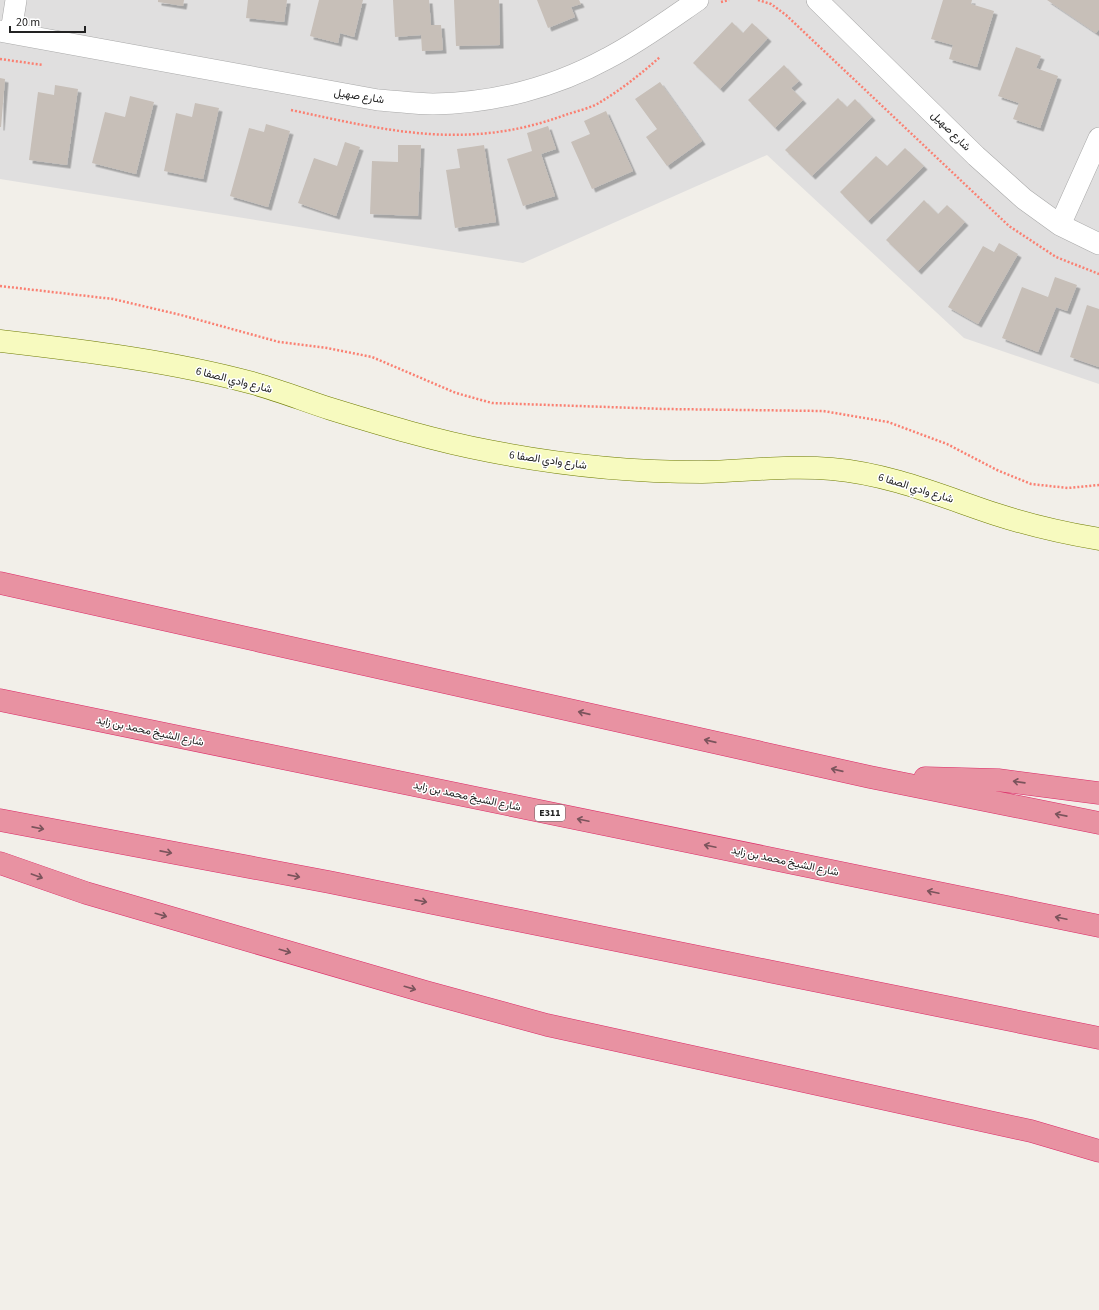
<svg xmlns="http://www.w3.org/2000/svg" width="1099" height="1310" font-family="'Source Sans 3',Vazirmatn,sans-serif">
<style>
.residential{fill:#e0dfdf}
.building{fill:#c7bfb8;filter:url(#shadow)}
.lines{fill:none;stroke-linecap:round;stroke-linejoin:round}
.street-casing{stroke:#a9a9a9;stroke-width:22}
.secondary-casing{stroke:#707d05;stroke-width:23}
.highway-casing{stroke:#dc2a67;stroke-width:23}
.path{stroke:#fa8072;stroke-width:2.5;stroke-dasharray:2 2;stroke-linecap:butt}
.street{stroke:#fff;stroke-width:21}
.secondary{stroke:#f7fabf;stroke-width:22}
.highway{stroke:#e892a2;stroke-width:22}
.oneway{stroke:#7b545c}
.labels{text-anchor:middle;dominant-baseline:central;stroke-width:3;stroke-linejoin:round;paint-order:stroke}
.shield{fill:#fff;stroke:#646464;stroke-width:1}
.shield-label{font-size:10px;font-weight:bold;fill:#222}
.street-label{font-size:11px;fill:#222;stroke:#fff}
</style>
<defs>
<filter id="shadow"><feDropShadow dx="3.5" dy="3.5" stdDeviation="0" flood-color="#0004"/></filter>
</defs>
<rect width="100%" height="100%" fill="#f2efe9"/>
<path class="residential" d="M0,0H1099V384L964,338L767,155L523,263L0,179Z"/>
<path class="building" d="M158,0H184L183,6L158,2Z
M248,0H287L284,22L246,18Z
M319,0H363L354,37L340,33L338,43L310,36Z
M393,0H429L431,25H441L443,50L422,51L421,35L395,37Z
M454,0H499L500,45L456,46Z
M537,0H579L581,4L571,7L575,17L548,28Z
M943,0H972L971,4L994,11L977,67L949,59L953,45L931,39Z
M1047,0H1099V29L1096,33Z
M732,22L743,33L752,23L768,38L720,89L693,63Z
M1016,47L1041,56L1036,68L1058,76L1040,128L1013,119L1019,103L998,96Z
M784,65L799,81L791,88L803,100L775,128L748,100Z
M0,78L5,79L1,127H0Z
M660,82L702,141L667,166L646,137L657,129L635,99Z
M55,85L78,89L67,165L29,160L38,92L54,95Z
M130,96L154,102L136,174L92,163L105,112L125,117Z
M838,98L847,107L855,99L872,117L812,176L785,150Z
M195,103L219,108L203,179L164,171L176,113L192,117Z
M606,111L633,171L592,189L571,142L590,134L584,121Z
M266,124L290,131L268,207L230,196L249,128L264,132Z
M548,126L556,149L541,154L555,196L523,206L507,159L532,151L527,133Z
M345,142L360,147L336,216L298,203L314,158L337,166Z
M398,145H421L418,216L370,214L372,161L398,162Z
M484,145L496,222L455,228L446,170L460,168L457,149Z
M905,148L924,166L868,221L840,192L876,156L887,166Z
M924,200L938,214L947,205L965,222L918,271L886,240Z
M999,243L1018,254L978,324L948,307L983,246L994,252Z
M1055,277L1077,285L1067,311L1056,307L1038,352L1002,338L1022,287L1048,297Z
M1087,305L1099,309V367L1070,357Z"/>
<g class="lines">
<defs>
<path id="street" d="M817,0L976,156L1024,199L1060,225L1099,244
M0,31L378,100C396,101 415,104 433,104C494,103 555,87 608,58C639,42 669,20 698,0
M11,32L16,0
M1060,225L1099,138"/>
<path id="secondary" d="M0,341C86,351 172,361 256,384C281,391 306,401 331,409C383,425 436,441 489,451C560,465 631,472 702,472C746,471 789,465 832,469C890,474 941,496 995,514C1029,525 1063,533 1099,539"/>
<path id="highway" d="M0,583L870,777L1099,823
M0,700L1099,926
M925,778L998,780L1099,793
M0,820L329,882L1099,1038
M0,863L86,893L426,992L547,1025L1031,1131L1099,1151"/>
</defs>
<use href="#street" class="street-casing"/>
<use href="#secondary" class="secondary-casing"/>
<use href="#highway" class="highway-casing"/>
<path class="path" d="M758,0L771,4L786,15L1009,226L1056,257L1099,274
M721,2L729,0
M0,59L43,65
M291,110C388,131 468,151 565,115C577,111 592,108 602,101C622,89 642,73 660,57
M0,286L113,299L181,315L279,342L327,348L372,357L456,393L492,403L665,409L823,411L888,422L947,444L997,470L1031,484L1068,488L1099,485"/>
<use href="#street" class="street"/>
<use href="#secondary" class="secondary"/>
<use href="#highway" class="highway"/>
</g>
<defs><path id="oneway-shaft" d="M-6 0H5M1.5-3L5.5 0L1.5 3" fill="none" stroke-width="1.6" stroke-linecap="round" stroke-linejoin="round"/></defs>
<g class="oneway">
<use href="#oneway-shaft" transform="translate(584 713) rotate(-167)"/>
<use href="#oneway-shaft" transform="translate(710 741) rotate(-167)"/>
<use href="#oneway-shaft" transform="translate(837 770) rotate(-167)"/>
<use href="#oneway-shaft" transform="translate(1019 782) rotate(-172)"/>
<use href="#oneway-shaft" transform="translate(1061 815) rotate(-169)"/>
<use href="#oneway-shaft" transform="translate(583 820) rotate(-168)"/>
<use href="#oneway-shaft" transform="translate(38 828) rotate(11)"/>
<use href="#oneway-shaft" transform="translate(710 846) rotate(-168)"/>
<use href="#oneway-shaft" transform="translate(166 852) rotate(11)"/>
<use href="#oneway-shaft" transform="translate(37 876) rotate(20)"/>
<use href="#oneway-shaft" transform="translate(294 876) rotate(11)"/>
<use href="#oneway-shaft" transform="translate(933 892) rotate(-168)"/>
<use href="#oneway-shaft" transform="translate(421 901) rotate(11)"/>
<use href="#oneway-shaft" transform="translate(161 915) rotate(16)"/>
<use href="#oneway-shaft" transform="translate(1061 918) rotate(-168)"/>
<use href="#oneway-shaft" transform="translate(285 951) rotate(16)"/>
<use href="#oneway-shaft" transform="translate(410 988) rotate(16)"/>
</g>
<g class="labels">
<rect class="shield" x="535" y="805" width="30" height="16" rx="3"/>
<g class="shield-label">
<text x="550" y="813">E311</text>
</g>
<g class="street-label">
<text transform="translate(359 96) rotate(9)">شارع صهيل</text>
<text transform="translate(951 131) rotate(45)">شارع صهيل</text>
<text transform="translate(234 380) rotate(14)">شارع وادي الصفا 6</text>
<text transform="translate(548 460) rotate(8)">شارع وادي الصفا 6</text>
<text transform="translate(916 488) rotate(17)">شارع وادي الصفا 6</text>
<text transform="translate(150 731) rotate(12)">شارع الشيخ محمد بن زايد</text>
<text transform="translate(467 796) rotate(12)">شارع الشيخ محمد بن زايد</text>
<text transform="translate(785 861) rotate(12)">شارع الشيخ محمد بن زايد</text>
</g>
</g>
<path d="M10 26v6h75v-6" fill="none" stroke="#222222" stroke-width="2"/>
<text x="16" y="26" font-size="12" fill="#222222" stroke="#ffffff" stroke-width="3" paint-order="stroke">20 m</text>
</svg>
